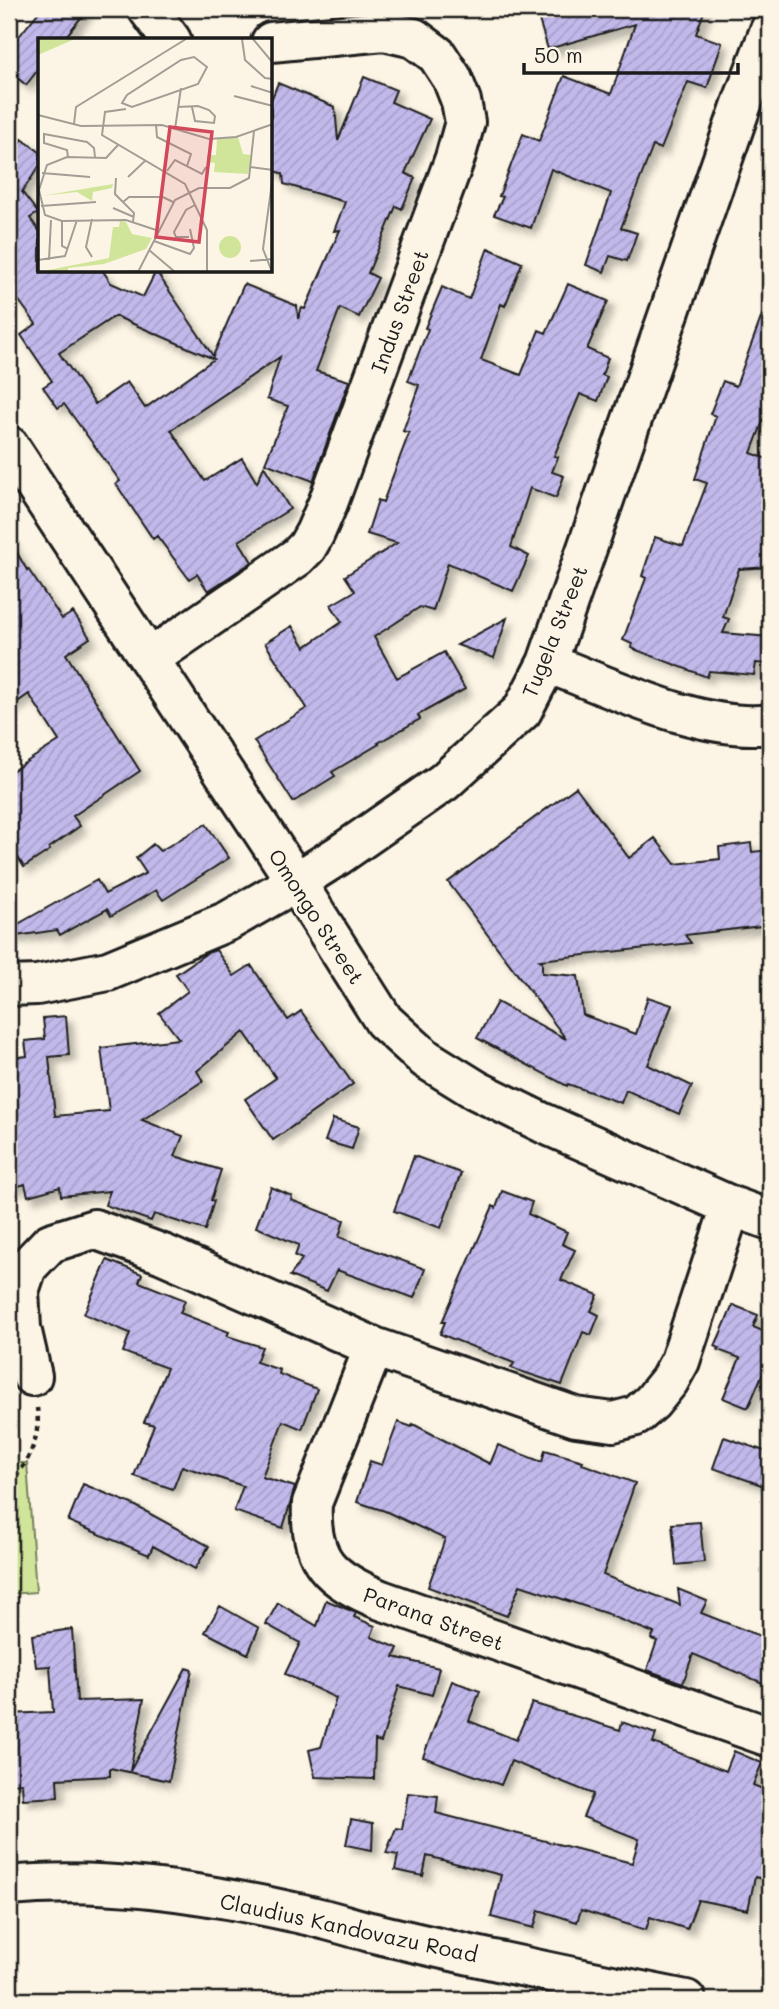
<svg xmlns="http://www.w3.org/2000/svg" width="779" height="2009" font-family="Mali,sans-serif">
<style>
.green{fill:#d1e59a;stroke:#76805b;stroke-width:2}
.building{fill:url(#building-hatch);stroke:#1c1c1c;stroke-width:2;fill-rule:evenodd;filter:url(#shadow)}
.lines{fill:none;stroke-linecap:round;stroke-linejoin:round}
.minor-casing{stroke:#1c1c1c;stroke-width:44}
.path{stroke:#1c1c1c;stroke-width:4.5;stroke-dasharray:5 5;stroke-linecap:butt}
.minor{stroke:#fcf5e5;stroke-width:38}
.labels{text-anchor:middle;dominant-baseline:central;stroke-width:6;stroke-linejoin:round;paint-order:stroke}
.street-label{font-size:21px;fill:#1c1c1c;stroke:#fcf5e5}
.inset-road{fill:none;stroke:#a29e95;stroke-width:2}
.view{fill:#d1495b;fill-opacity:0.15;stroke:#d1495b;stroke-width:3.5}
.inset-edge{fill:none;stroke:#1c1c1c;stroke-width:3.5}
</style>
<defs>
<pattern id="building-hatch" width="6" height="6" patternUnits="userSpaceOnUse" patternTransform="scale(1.75)"><rect width="6" height="6" fill="#c2b9eb"/><path d="M-1 1l2-2M0 6l6-6M5 7l2-2" fill="none" stroke="#a69ec9"/></pattern>
<filter id="shadow"><feDropShadow dx="6" dy="6" stdDeviation="3.5" flood-color="#0004"/></filter>
</defs>
<rect width="100%" height="100%" fill="#fcf5e5"/>
<filter id="ink" filterUnits="userSpaceOnUse"><feTurbulence type="fractalNoise" baseFrequency=".0143" numOctaves="2"/><feDisplacementMap in="SourceGraphic" scale="14" xChannelSelector="R" yChannelSelector="G"/><feConvolveMatrix kernelMatrix="1 2 1 2 8 2 1 2 1" color-interpolation-filters="sRGB"/></filter>
<g filter="url(#ink)">
<path class="green" d="M9,1463H27L36,1592L9,1594Z"/>
<path class="building" d="M41,9H88L63,40H40V67L26,85L9,71V49Z
M577,9H705L696,34L722,43L707,88L688,82L661,149L653,146L621,228L637,233L627,261L610,256L604,272L586,265L611,193L551,169L531,228L494,215L503,197L499,196L523,134L539,141L564,76L611,94L635,24L548,49L539,20Z
M364,77L396,90L391,102L430,119L405,173L415,178L402,209L396,206L368,273L378,278L359,317L340,308L316,371L349,381L313,481L265,463L288,406L267,399L280,357L171,430L205,481L242,458L257,483L264,466L290,509L239,541L252,562L208,591L197,574L189,579L157,536L153,539L116,484L120,481L64,404L58,408L43,387L52,381L21,335L36,324L9,287V158L22,139L40,152V165L22,192L38,213L30,218L40,232V271H103L111,283L143,297L156,271L213,356L244,284L297,306L298,319L302,308L305,309L340,230L334,231L345,202L284,184L283,174L271,169V100L278,83L335,107L338,141ZM115,316L214,359L145,408L127,382L95,404L59,353Z
M488,248L522,263L505,306L501,304L481,360L521,375L539,330L546,333L568,284L608,301L587,349L608,358L602,375L607,377L598,401L580,394L554,456L558,457L552,472L564,476L556,498L530,488L511,547L529,556L513,591L448,563L433,611L420,607L374,637L397,678L444,652L465,689L418,715L420,719L378,743L379,744L332,772L335,776L293,802L254,741L307,708L265,643L292,626L305,647L342,622L331,605L355,591L345,576L397,543L367,534L378,500L383,502L409,433L403,431L419,385L408,381L428,329L425,328L442,287L469,299Z
M768,299L770,300V403L751,453L770,460V567L739,569L723,617L729,619L723,633L770,637V664L756,663L754,675L709,671L707,677L631,648L632,644L623,640L646,578L642,576L655,537L683,546L707,483L695,479L716,416L710,414L723,381L736,386Z
M9,539L27,570L28,569L62,619L73,612L90,638L66,654L140,771L73,816L80,826L49,848L50,850L24,867L9,843V773L59,741L29,694L9,708Z
M507,618L494,658L457,645Z
M576,787L629,858L655,838L675,864L720,859L719,847L751,843L752,852L770,850V925L685,935L691,943L540,960L542,961V973L578,976L583,1015L636,1034L648,997L672,1005L648,1065L692,1086L679,1114L626,1090L621,1103L568,1084L567,1086L477,1038L497,1002L566,1039L448,882Z
M206,824L229,858L163,900L156,890L111,916L107,909L60,935L57,930L9,937V929L97,880L105,894L146,873L136,858L153,844L160,851Z
M216,950L234,976L251,965L288,1020L301,1011L353,1084L273,1140L245,1099L276,1078L244,1032L197,1071L203,1081L142,1120L183,1136L175,1156L221,1170L211,1200L214,1201L205,1230L154,1214L151,1221L105,1205L110,1191L61,1196L60,1187L28,1196L25,1184L9,1189V1164L18,1161L9,1128V1122L12,1121L9,1088V1058L27,1056L25,1041L45,1039L43,1018L66,1016L69,1055L49,1057L55,1116L109,1111L101,1048L179,1039L159,1013L188,991L176,974L207,953Z
M333,1119L359,1127L352,1149L325,1141Z
M414,1156L461,1173L441,1228L394,1211Z
M271,1187L292,1196L291,1200L344,1220L339,1237L425,1269L414,1298L337,1270L327,1291L290,1276L302,1259L295,1256L299,1245L256,1227Z
M502,1191L532,1202L528,1214L567,1232L562,1244L575,1250L561,1280L598,1295L591,1311L599,1315L591,1335L583,1332L562,1385L511,1368L514,1363L440,1334L445,1322H442L493,1206L496,1208Z
M107,1260L142,1274L139,1282L185,1300L180,1313L229,1332L227,1336L262,1347L256,1362L280,1370L279,1374L317,1389L302,1429L283,1421L262,1477L295,1487L283,1528L234,1511L243,1486L182,1466L173,1489L134,1476L154,1425L144,1422L167,1368L123,1352L130,1333L84,1314Z
M733,1305L758,1315L753,1327L770,1334V1370L765,1368L748,1408L723,1398L740,1358L718,1350L719,1348L715,1346Z
M398,1422L412,1427L413,1424L490,1464L498,1445L542,1462L545,1450L583,1461L582,1464L635,1483L603,1575L680,1605L678,1589L707,1601L701,1613L770,1640V1686L693,1654L683,1683L647,1670L657,1641L651,1639L654,1633L611,1616V1615L520,1585L507,1616L428,1587L445,1539L385,1511L357,1502L370,1461L382,1465Z
M724,1437L770,1453V1488L713,1468Z
M83,1484L134,1505L209,1546L195,1569L153,1546L149,1555L68,1521Z
M700,1522L704,1562L676,1565L672,1524Z
M326,1600L356,1613L354,1617L375,1626L371,1637L398,1648L394,1657L439,1668L432,1695L399,1686L381,1742L375,1740L374,1779L315,1777L309,1750L321,1747L336,1698L285,1674L300,1643L266,1624L278,1603L317,1626Z
M220,1606L259,1628L248,1654L205,1632Z
M72,1629L77,1701L144,1699L130,1771L186,1668L192,1670L169,1781L110,1768V1776L57,1779L58,1797L23,1799L22,1783L9,1784V1714L53,1712L50,1666L36,1667L32,1635Z
M452,1681L480,1691L469,1721L516,1740L532,1703L620,1730L622,1722L656,1734L653,1743L726,1771L734,1751L762,1763L753,1785L770,1792V1881L755,1877L748,1910L698,1900L687,1929L650,1917L646,1930L581,1910L577,1922L539,1910L534,1928L491,1917L501,1875L427,1856L423,1876L395,1870L398,1855L386,1853L396,1828L402,1829L408,1793L438,1796L436,1813L632,1863L639,1839L583,1817L593,1794L511,1761L501,1785L423,1757Z
M351,1819L373,1823L372,1850L346,1845Z"/>
<g class="lines">
<defs>
<path id="minor" d="M148,9L171,40
M9,446L296,882L384,1021L426,1059L476,1090L543,1123L731,1206L770,1220
M149,659L297,557L307,547L315,533L328,503L455,158L465,122L461,101L452,78L437,55L414,38L384,31L271,42
M547,663C611,687 702,733 770,724
M9,986L37,985L108,971L228,921L296,882L339,855L444,782L522,711L547,663L743,101L770,30
M374,1347L312,1503C309,1561 330,1579 381,1600L770,1737
M32,1376L21,1328L19,1291L27,1267L50,1243L94,1229L163,1254L374,1347L576,1417L613,1422L636,1416L652,1402L669,1381L680,1361L731,1206
M9,1886C103,1877 201,1892 293,1912C319,1917 344,1925 370,1932C474,1957 581,1979 686,2000"/>
</defs>
<use href="#minor" class="minor-casing"/>
<path class="path" d="M9,1484C29,1464 41,1436 37,1408"/>
<use href="#minor" class="minor"/>
</g>
</g>
<g class="labels">
<g class="street-label">
<text transform="translate(399 311) rotate(-70)">Indus Street</text>
<text transform="translate(554 631) rotate(-68)">Tugela Street</text>
<text transform="translate(317 916) rotate(57)">Omongo Street</text>
<text transform="translate(434 1618) rotate(20)">Parana Street</text>
<text transform="translate(349 1927) rotate(12)">Claudius Kandovazu Road</text>
</g>
</g>
<g transform="translate(38 38)">
<rect width="234" height="234" fill="#fcf5e5"/>
<path d="M0,1H37L0,17ZM200,99L205,116L214,117L210,136L176,134L177,125L169,124V117H178L179,101ZM75,146L74,150L55,154L54,163L39,154L3,158ZM82,183L88,184L94,196L114,200L108,211L66,226L30,230V234H0L71,220L75,189H81ZM181 209a11 11 0 1 1 22 0a11 11 0 1 1-22 0Z" fill="#d1e59a"/>
<path class="inset-road" d="M204,1L207,22L227,40L235,41M215,1L235,25M156,19L169,29L160,46L94,69L84,65L89,57L143,22ZM213,48L235,55M196,58L235,68M140,69L160,68L171,72L177,78L176,85L157,83L154,69M88,71L67,74L64,97L147,146L169,192V234M0,77L43,88L124,87L171,101L198,99L235,86M36,86L38,69L148,1M118,86L119,99L153,116L149,128M137,91L143,50M80,107L68,120L29,119L9,127L1,152L7,177L24,183L88,182L121,193M30,119L29,112L6,105V96L49,104L56,110L57,119M213,129L235,132M129,133L137,122L164,136L168,129M4,135L52,139M90,139L108,122M78,140L77,156L96,175L95,184M85,164L91,159H125L135,164M3,168L58,164M75,170L96,179M54,181L48,209L54,219M24,183V208L30,211M151,199H138L136,194L148,172L157,167M116,203L152,216L156,210L152,191M111,212L137,234M0,222L27,218L39,182M11,222L13,182M212,223L235,221M79,234L100,233M100,234L137,162L161,150H192L211,140L216,93M234,234L225,211L235,137"/>
<path class="view" d="M132,89L174,94L161,204L118,199Z"/>
<rect width="234" height="234" class="inset-edge"/>
</g>
<rect width="779" height="2009" fill="none" stroke="#fcf5e5" stroke-width="35"/>
<rect x="18" y="18" width="744" height="1974" fill="none" stroke="#1c1c1c" stroke-width="2.5" filter="url(#ink)"/>
<path d="M524 63v10h214v-10" fill="none" stroke="#1c1c1c" stroke-width="3.5"/>
<text x="534" y="63" font-size="21" fill="#1c1c1c" stroke="#fcf5e5" stroke-width="5" paint-order="stroke">50 m</text>
</svg>
